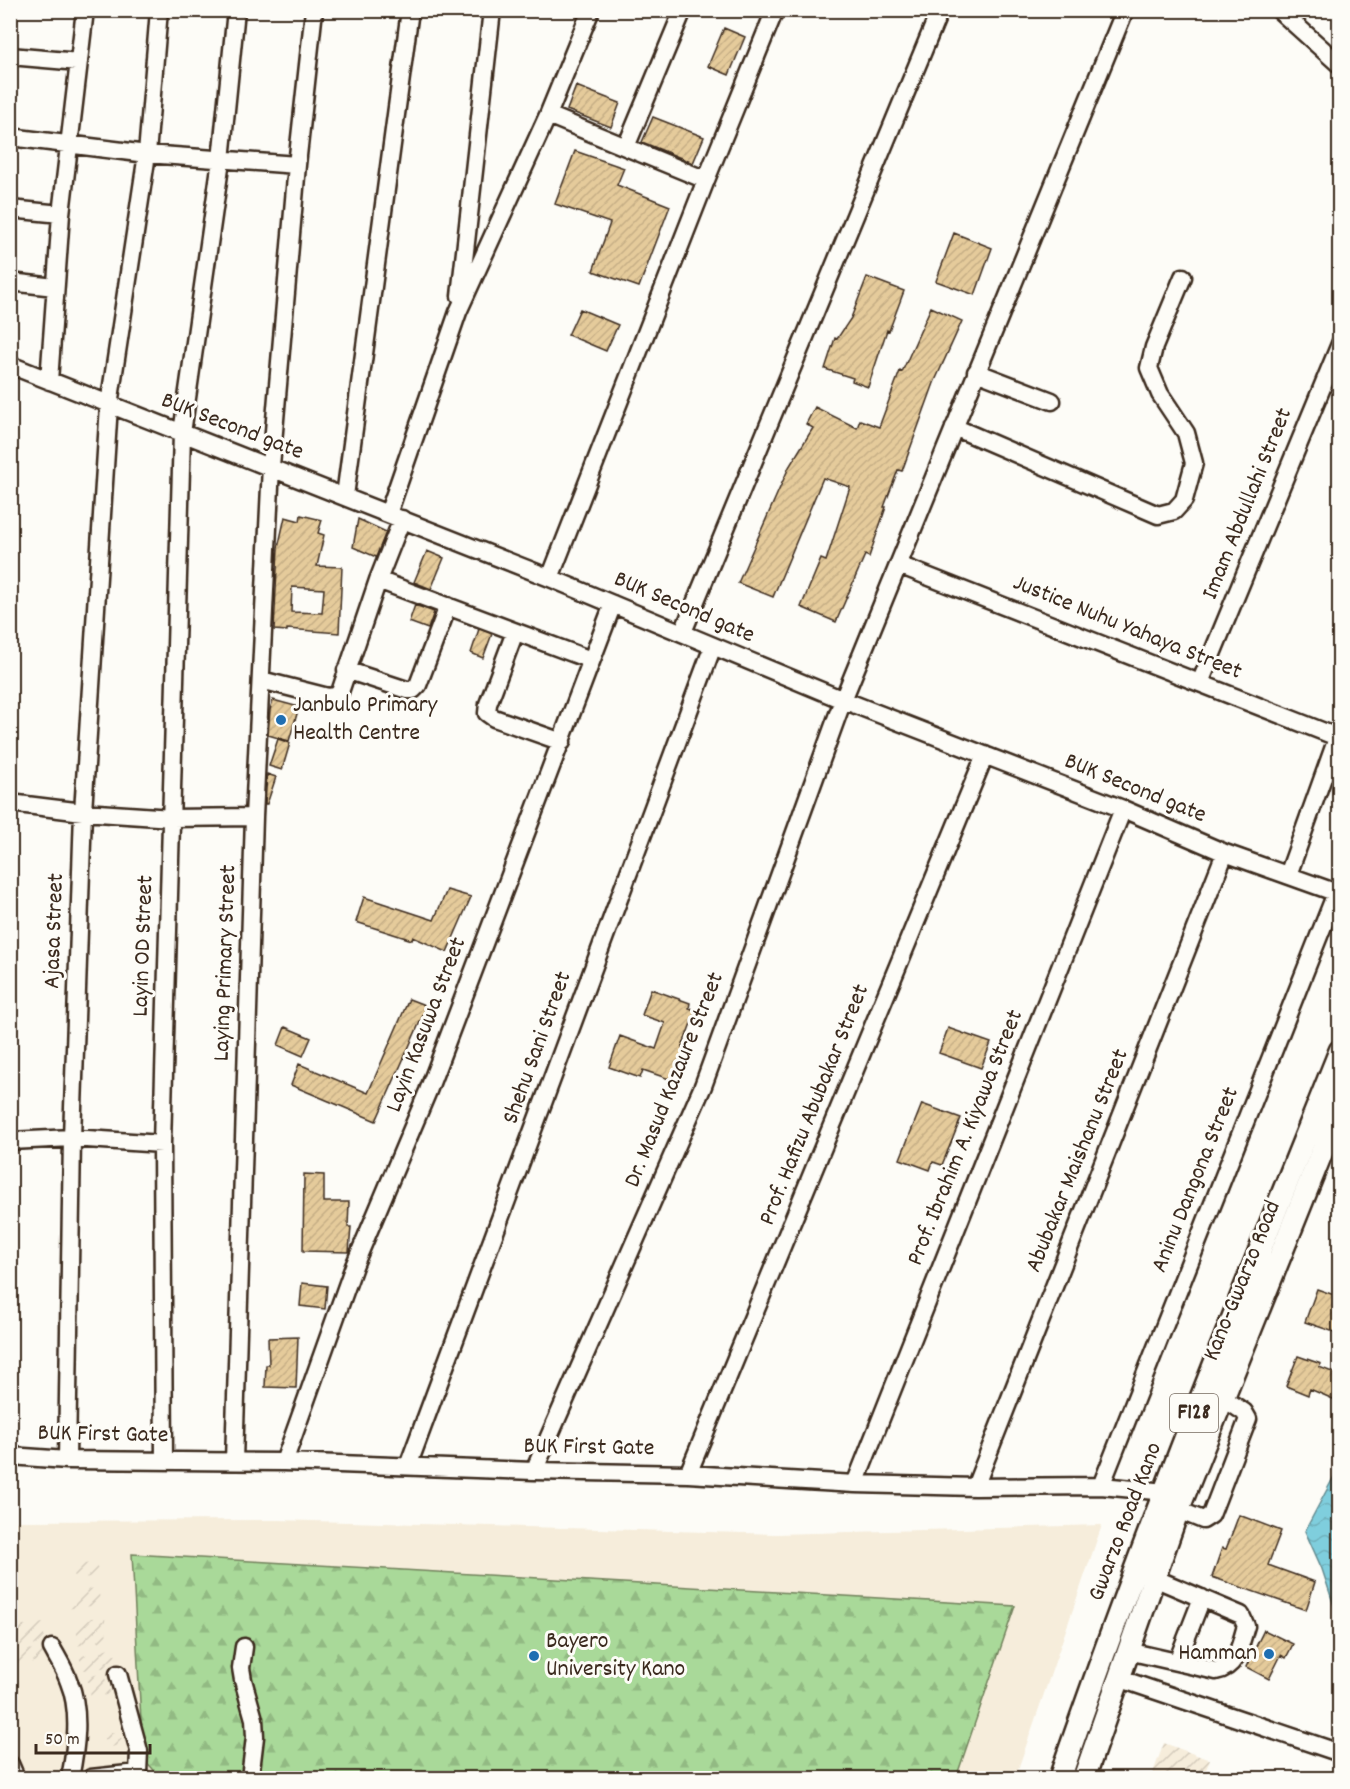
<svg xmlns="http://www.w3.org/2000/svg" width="1350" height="1789" font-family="Dekko,sans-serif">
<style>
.built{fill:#f6eddb}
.industrial{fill:url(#industrial-furrows)}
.forest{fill:url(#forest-firs);stroke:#72825c;stroke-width:1.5}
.water{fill:url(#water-waves);stroke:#648c91;stroke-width:1.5}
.building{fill:url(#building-hatch);stroke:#3b2a1e;stroke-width:1.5;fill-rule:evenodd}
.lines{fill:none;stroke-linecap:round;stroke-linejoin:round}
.minor-casing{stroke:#3b2a1e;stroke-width:21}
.major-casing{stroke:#3b2a1e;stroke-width:26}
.minor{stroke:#fdfcf7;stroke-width:16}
.major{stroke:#fdfcf7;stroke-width:21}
.poi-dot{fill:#1f6fb2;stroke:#fdfcf7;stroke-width:2}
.labels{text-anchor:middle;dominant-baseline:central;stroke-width:6;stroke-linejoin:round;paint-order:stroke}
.shield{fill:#fdfcf7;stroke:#75695f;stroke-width:1.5}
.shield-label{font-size:22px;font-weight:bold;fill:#3b2a1e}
.street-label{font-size:24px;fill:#3b2a1e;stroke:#fdfcf7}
.poi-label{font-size:24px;fill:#3b2a1e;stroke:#fdfcf7;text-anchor:start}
</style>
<defs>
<pattern id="industrial-furrows" width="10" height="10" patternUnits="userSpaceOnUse" patternTransform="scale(1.5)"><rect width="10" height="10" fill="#f6eddb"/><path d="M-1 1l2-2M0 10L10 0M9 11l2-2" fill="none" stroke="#d4cbbc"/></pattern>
<pattern id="forest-firs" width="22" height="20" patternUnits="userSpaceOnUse" patternTransform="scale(1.5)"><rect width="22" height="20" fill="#a9d999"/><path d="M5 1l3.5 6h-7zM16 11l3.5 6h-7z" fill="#92ba83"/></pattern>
<pattern id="water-waves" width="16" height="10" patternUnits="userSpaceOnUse" patternTransform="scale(1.5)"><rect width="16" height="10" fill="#7fcedd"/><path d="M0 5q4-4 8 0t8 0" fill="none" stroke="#6fb1bd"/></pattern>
<pattern id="building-hatch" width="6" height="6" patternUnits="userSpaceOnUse" patternTransform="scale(1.5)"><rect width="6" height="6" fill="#e5cb9b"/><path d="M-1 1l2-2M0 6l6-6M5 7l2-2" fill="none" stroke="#c5ae85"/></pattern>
</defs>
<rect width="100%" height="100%" fill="#fdfcf7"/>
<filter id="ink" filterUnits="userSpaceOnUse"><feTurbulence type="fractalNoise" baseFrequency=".0167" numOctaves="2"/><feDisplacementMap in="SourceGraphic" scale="12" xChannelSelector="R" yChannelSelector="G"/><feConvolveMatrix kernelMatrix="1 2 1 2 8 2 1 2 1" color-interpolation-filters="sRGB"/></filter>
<g filter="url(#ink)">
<path class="built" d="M277,1520L776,1534L1102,1525L1015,1778H11L10,1521Z"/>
<path class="industrial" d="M96,1562L99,1575L75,1580L73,1566Z
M98,1588L101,1605L65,1609L78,1590Z
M105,1617L107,1640L76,1646L78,1619Z
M43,1623L45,1644L11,1647L10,1628Z
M46,1647L48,1659L14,1666L15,1652Z
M112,1647L120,1666L84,1670L79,1657Z
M103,1673L111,1694L91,1698L87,1677Z
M118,1731L124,1744L107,1748L104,1735Z
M1164,1743L1210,1760L1205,1772L1226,1778H1151Z"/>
<path class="forest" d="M132,1554L1015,1606L956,1778H161L143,1758Z"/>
<path class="water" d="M1339,1467L1340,1621H1339L1322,1569L1305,1531Z"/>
<path class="building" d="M724,28L745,37L729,75L708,66Z
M576,86L620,103L611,127L567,110Z
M653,117L704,137L693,163L642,142Z
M575,151L624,168L617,185L670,206L639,287L593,271L610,223L555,204Z
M954,233L992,248L975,295L936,281Z
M867,277L904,291L889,331L887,330L868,387L852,381L853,378L825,369L835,338L837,339L851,318Z
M931,307L962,321L934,383L902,471L898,470L884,507H886L869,557L865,555L836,622L801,607L821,559L826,561L850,487L823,478L773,597L738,583L789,467L813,428L806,424L815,407L857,428L860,420L879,427L900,371L902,372Z
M580,309L618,325L606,351L568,335Z
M301,515L322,520L318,533L324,535L317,566L342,567L339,633L287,629V631L274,630L278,548L285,517L300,521ZM292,587L324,589L322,613L291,612Z
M358,519L386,532L376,557L353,547Z
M427,551L444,558L431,589L414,582Z
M415,605L434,612L428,629L409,622Z
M479,629L492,634L483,658L471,653Z
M273,700L299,707L289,741L268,735L270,710Z
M278,739L290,743L282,770L269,766Z
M267,774L276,777L267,804H265Z
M447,890L471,897L447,952L413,937L412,940L356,922L364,897L434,920Z
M651,989L690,1003L689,1008L696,1010L682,1047L687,1049L675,1081L643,1070L640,1078L609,1067L620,1036L656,1049L665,1023L642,1015Z
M409,999L427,1006L376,1121L291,1085L299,1064L368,1093Z
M285,1027L311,1038L303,1056L278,1045Z
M948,1028L991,1043L981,1068L939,1053Z
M922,1104L961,1118L942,1165L933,1162L930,1170L900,1159Z
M304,1174L324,1175V1202H349L348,1227H351L349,1252L303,1251Z
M302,1283L327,1286L325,1309L300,1306Z
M1317,1289L1340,1297V1334L1305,1322Z
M298,1337L296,1388L265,1387L266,1365H269L268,1338Z
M1298,1356L1321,1364L1319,1367L1340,1375V1402L1310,1389L1308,1395L1286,1386Z
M1239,1515L1281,1531L1268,1565L1315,1582L1306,1610L1212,1577L1222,1548L1226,1549Z
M1264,1630L1293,1644L1286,1658L1281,1655L1269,1679L1246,1667Z"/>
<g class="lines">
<defs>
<path id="minor" d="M1279,10L1340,65
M10,56L79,62
M548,115L706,180
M10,137L147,154L297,165
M626,147L683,10
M10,209L61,214
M10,282L55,287
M460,296L492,10
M10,365L550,578L843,700L1123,809L1225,853L1340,894
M976,372L1052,401
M49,381L61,214L85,10
M954,427L1158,515L1174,511L1184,500L1194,463L1186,433L1160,394L1149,368L1154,347L1183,277
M345,496L410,10
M388,514L458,312L548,115L591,10
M899,565L1337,737
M550,578L706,180L775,10
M378,580L591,660
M515,632L488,704L487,713L494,718L562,742
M683,632L940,10
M346,670L407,690H413L418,685L448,606
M261,680L328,697L336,696L340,692L378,580L402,519
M1200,683L1340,344
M10,803L83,812L172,818L254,817
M1288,875L1340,730
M10,1141L72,1138L162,1144
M10,1456L67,1460L284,1462L534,1471L688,1474L855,1484L975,1487L1101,1486L1166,1492
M67,1460L72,1138L83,812L109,405L147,154L159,10
M164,1460L162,1144L182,433L221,160L236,10
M234,1461L254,817L271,466L297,165L314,10
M284,1462L354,1266L428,1091L613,604
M408,1466L713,646
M534,1471L703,1086L843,700L1125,10
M688,1474L985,755
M855,1484L1123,809
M1101,1486L1336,893
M975,1487L1225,853
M1178,1510L1203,1520L1211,1515L1248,1419L1244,1412L1223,1398
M244,1647L241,1668L243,1680L254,1719L255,1737L250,1778
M52,1648C58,1659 65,1670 69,1682C81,1711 76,1748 70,1778
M1128,1651L1216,1671C1238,1667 1240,1644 1246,1626L1241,1615L1154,1578
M1177,1662L1202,1598
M118,1674L139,1751L138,1773
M1118,1678L1340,1753
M10,1764L16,1778
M91,1778L138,1773L141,1778"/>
<path id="major" d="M1060,1778C1144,1533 1243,1292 1340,1051
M1084,1778L1178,1510L1340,1107"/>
</defs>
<use href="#minor" class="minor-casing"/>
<use href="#major" class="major-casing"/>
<use href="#minor" class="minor"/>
<use href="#major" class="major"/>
</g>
</g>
<g class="poi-dot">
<circle cx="281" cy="720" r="6"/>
<circle cx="1269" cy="1654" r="6"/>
<circle cx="534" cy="1656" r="6"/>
</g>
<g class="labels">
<rect class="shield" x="1170" y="1394" width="48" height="38" rx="4.5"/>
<g class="shield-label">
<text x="1194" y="1413">F128</text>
</g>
<g class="street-label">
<text transform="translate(232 427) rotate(21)">BUK Second gate</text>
<text transform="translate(1248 504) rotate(-68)">Imam Abdullahi Street</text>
<text transform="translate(684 608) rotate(23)">BUK Second gate</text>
<text transform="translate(1127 628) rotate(22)">Justice Nuhu Yahaya Street</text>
<text transform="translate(1135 789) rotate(22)">BUK Second gate</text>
<text transform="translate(55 931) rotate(-88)">Ajasa Street</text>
<text transform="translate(144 946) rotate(-88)">Layin OD Street</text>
<text transform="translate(226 963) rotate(-88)">Laying Primary Street</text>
<text transform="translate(427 1025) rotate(-69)">Layin Kasuwa Street</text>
<text transform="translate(538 1048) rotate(-70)">Shehu Sani Street</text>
<text transform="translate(675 1080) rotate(-68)">Dr. Masud Kazaure Street</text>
<text transform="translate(815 1105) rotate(-68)">Prof. Hafizu Abubakar Street</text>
<text transform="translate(966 1138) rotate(-68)">Prof. Ibrahim A. Kiyawa Street</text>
<text transform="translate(1078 1161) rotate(-68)">Abubakar Maishanu Street</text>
<text transform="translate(1196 1180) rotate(-68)">Aninu Dangona Street</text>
<text transform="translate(1243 1281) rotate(-68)">Kano-Gwarzo Road</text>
<text transform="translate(103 1435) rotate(1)">BUK First Gate</text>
<text transform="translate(589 1448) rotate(1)">BUK First Gate</text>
<text transform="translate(1126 1522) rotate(-69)">Gwarzo Road Kano</text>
</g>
<g class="poi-label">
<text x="293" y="706">Janbulo Primary<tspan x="293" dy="28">Health Centre</tspan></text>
<text x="546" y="1642">Bayero<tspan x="546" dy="28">University Kano</tspan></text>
<text x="1257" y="1654" text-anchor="end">Hamman</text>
</g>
</g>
<rect width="1350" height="1789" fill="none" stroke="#fdfcf7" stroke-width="36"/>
<rect x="18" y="18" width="1314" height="1753" fill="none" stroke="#3b2a1e" stroke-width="2" filter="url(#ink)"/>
<path d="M36 1744v9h114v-9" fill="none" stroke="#3b2a1e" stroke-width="3"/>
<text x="45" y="1744" font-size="18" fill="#3b2a1e" stroke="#fdfcf7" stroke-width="4.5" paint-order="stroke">50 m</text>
</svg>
